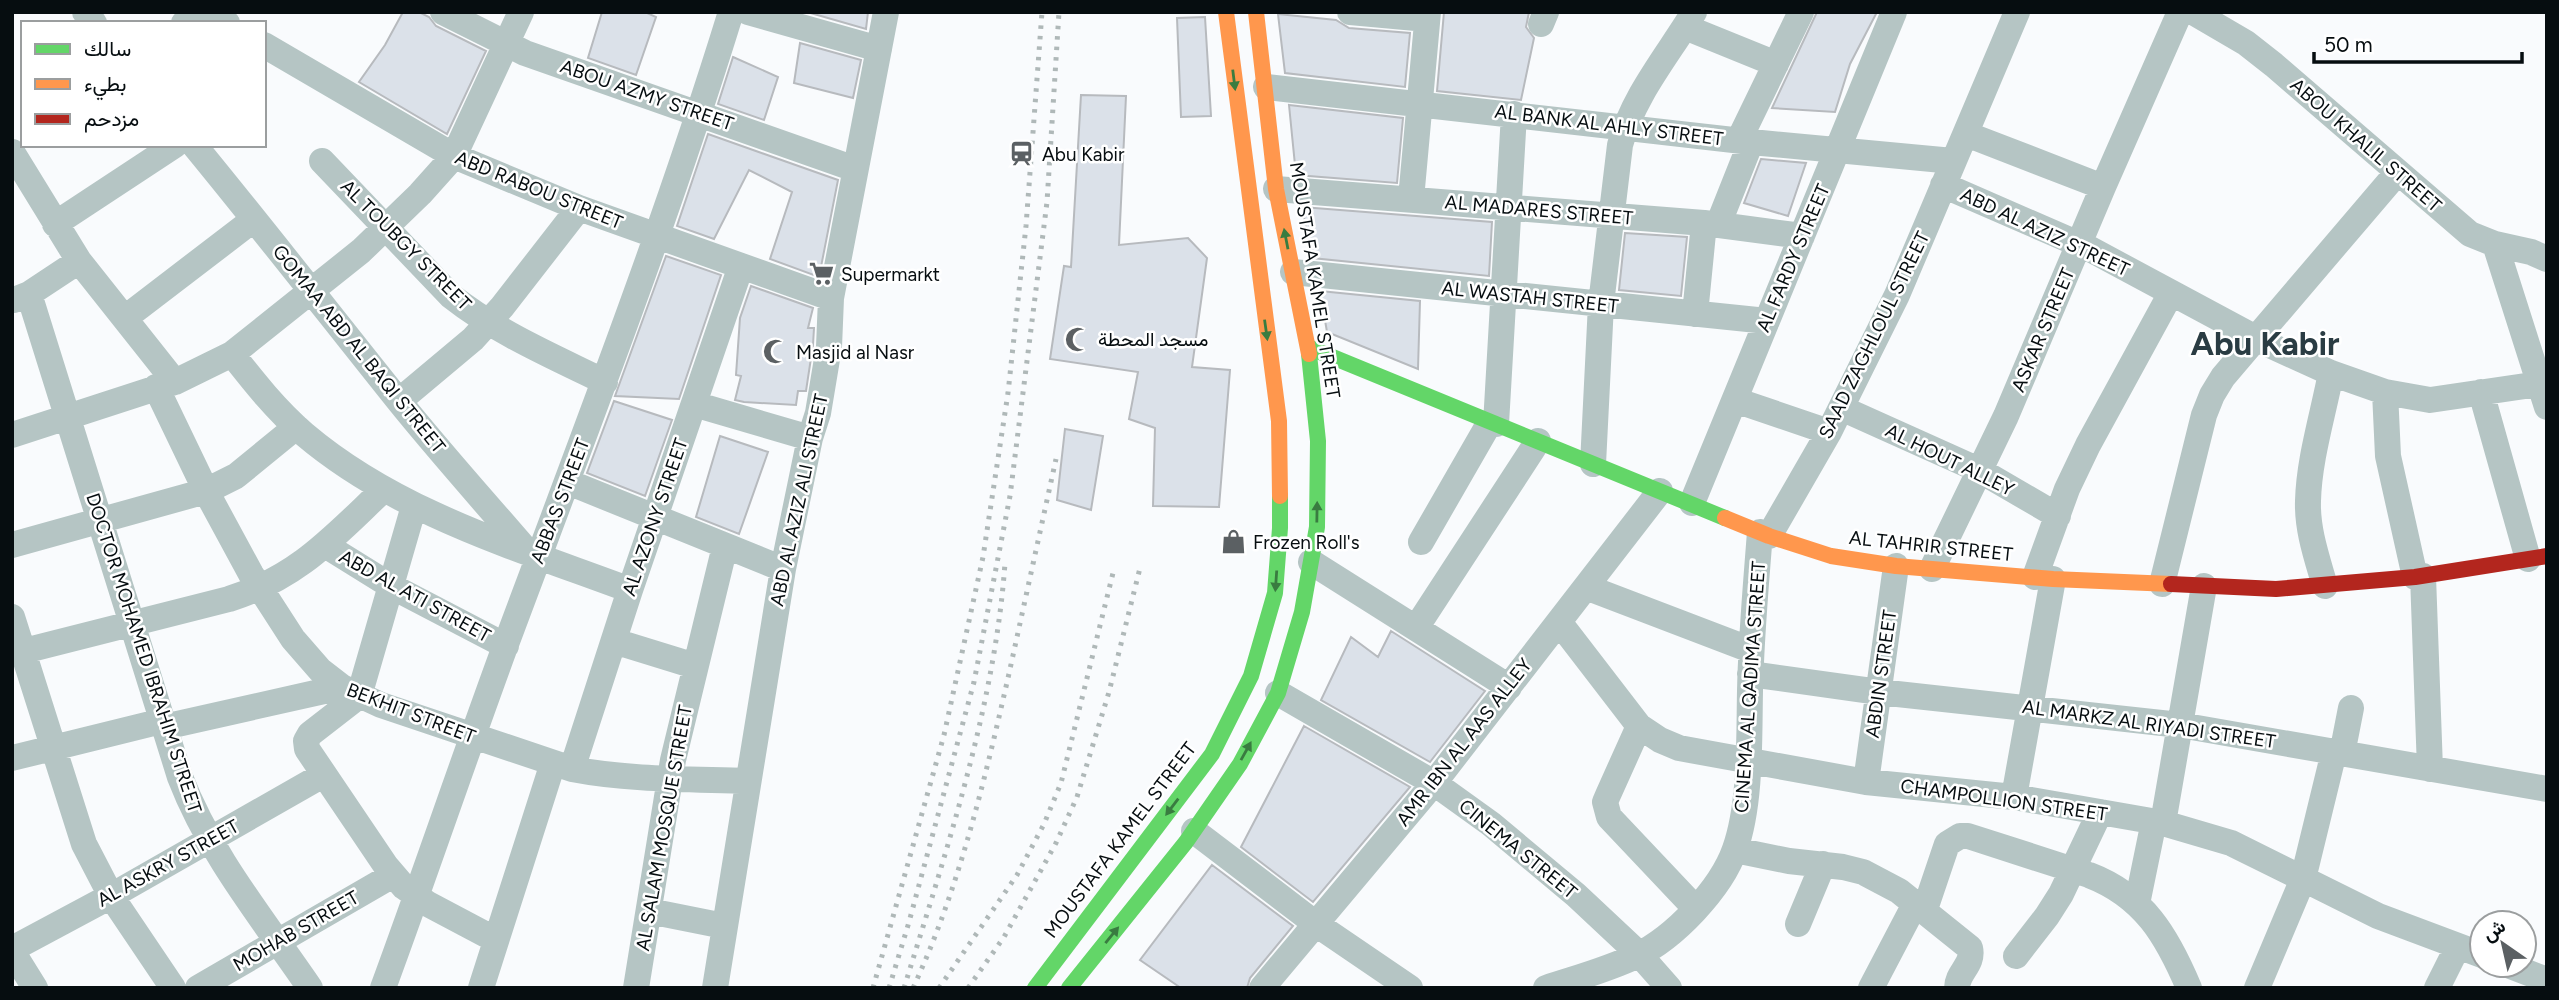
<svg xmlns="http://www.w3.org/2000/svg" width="2559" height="1000" font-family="Figtree,Vazirmatn,sans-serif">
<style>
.building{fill:#dbe1e9;stroke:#b7babe;stroke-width:2}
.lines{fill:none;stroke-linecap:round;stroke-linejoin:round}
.street{stroke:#b5c5c4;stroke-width:26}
.fast{stroke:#63d668;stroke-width:16}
.slow{stroke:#ff974d;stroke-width:16}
.jam{stroke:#b3261e;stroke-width:16}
.rail{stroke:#afb8b8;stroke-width:5;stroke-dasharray:3.5 7;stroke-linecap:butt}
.oneway{fill:#397c40}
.labels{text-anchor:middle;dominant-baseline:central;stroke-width:5;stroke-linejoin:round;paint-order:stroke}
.street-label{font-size:19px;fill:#060d10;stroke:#fff}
.poi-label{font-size:19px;fill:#060d10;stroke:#fff;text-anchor:start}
.town-label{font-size:33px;font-weight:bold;fill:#2a3c43;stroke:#fff}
</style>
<rect width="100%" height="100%" fill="#f9fbfd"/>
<path class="building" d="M403,12H419L429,17L436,26L486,51L447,134L359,82L385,45Z
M602,12H645L656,17L636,75L588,58Z
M807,12H868L866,29Z
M1444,12H1529L1526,27L1534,38L1521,100L1437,91Z
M1817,12H1877L1850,64L1835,112L1772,108Z
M1278,14L1336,20L1349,28L1410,33L1405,87L1285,73Z
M1205,17L1211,116L1181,117L1177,18Z
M800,43L861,60L853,98L794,83Z
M733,57L778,77L764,120L718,104Z
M1081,95L1126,96L1119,245L1188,238L1207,258L1192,367L1230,370L1219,507L1153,506L1155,428L1129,419L1138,372L1050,359L1064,266L1071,267Z
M1289,105L1403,118L1397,183L1296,175Z
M708,134L838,180L819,277L770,259L792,192L749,170L714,239L677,226Z
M1761,159L1806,163L1788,216L1744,203Z
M1302,207L1492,222L1489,276L1312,258Z
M1625,233L1687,237L1681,296L1619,290Z
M666,256L721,275L679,399L615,396Z
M751,286L813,308L808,328H814L813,345L806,391H798L796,405L744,402L735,400L741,376L736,375L740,318Z
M1320,291L1420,301L1418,369L1327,332Z
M614,401L672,420L645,496L587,473Z
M1065,429L1103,436L1091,510L1057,500Z
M720,436L768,452L739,534L696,517Z
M1391,631L1485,691L1430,762L1321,700L1351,637L1378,657Z
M1304,726L1410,787L1313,902L1241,847Z
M1212,865L1293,926L1250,978L1247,988H1181L1140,960Z"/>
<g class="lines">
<path class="street" d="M85,12L94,23
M209,12L227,23
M443,12L525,53L855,169
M748,12L879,49
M1350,12L1427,19
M2193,12L2246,43L2274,65L2470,234L2495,244L2531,252L2547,259
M184,23L196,12
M1541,24L1546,12
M1685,27L1776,64
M264,45L454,156L579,208L831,298
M1266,87L1751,142L1953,161
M1966,134L2103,187
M1739,140L1801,12
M194,145C263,229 330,315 398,400C439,451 483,500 526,550
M12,152L79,261L175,382
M322,161L451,296C498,333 552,356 605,382
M1943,185L2090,249L2265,343L2331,373L2385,392L2430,400L2539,384
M1276,189L1704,223L1802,236
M1411,199L1428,12
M55,224L175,145
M1718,225L1751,142
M2495,244L2547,407
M1293,272L1767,321
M29,294L180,777C210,855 263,919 310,988
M14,300L29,294L79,261
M1695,314L1704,223
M125,318L253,220
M232,354C254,382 276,410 304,434C397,513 518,548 630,590
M156,387L206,491L251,574L293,639L320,670L342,687L381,705L572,769C629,780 689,779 747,781
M2385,392L2388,456L2415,577
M2481,392L2528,559
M1735,400L1829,432
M399,401L473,339L502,307L579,208
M694,404L810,438
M1841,408L1979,470L2058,516
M1496,424L1514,114
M12,435L175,382L232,354L361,251L420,194L454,156L521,12
M1593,464L1601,304L1620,145C1633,96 1668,55 1694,12
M568,482L783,569
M1692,503L1894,12
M414,506L359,696L310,734L306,741L307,749L386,866L404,887L428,904L496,940
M1769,536L1829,432L1897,295L2017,12
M1421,542L1490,422
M12,545L206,491L236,476L296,427
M325,545L391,586L506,646
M1311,562L1509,687
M1932,569L2006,416L2103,187L2180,12
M2423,576L2430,769
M2035,577L2067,489L2088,445L2171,293
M2162,584L2204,415L2212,395L2223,377L2397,173
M2325,586C2317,558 2307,530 2308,501C2309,459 2323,415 2331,373
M1586,587L1751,650
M12,617L84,844L111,896L173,988
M1559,622L1639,726L1660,740L1679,748L1866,782L2014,797L2163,823L2231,843L2378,916L2482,955
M1416,628L1538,441
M614,641L695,666
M12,654L229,599C299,577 333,537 384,489
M1750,674L1879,692L2180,725L2547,789
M1278,693L1434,783L1491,824L1576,895L1639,954L1669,988
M1639,726L1608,795L1605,802L1609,817L1696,909
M164,727L342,687
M2342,754L2351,708
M12,758L162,721
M572,769L630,590L741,266
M1866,782L1896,566
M2014,797L2053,579
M2163,823L2204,586
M1194,831L1316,924L1410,988
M1735,850L1789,861L1843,867L1863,872L1899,891L1970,948C1974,965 1957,972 1957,988
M2137,904L2154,821
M649,911L724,926
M1924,912L1947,844L1960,836H1968L2089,875C2144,896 2167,936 2189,988
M1798,924L1823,864
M12,949L111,896L323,775
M12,951L35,988
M2016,956L2047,916L2061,894L2100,812
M2508,965L2547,980
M198,988L393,875
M383,988C425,874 464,758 506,644C584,435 665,226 731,12
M481,988L553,763
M636,988L673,760L725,546
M715,988L783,569L810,438L818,413L829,347L831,298L886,12
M1262,988L1434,783L1660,491
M1546,988C1576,978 1607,970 1636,956C1674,938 1721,889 1735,849C1751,804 1749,739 1750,691C1751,638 1756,585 1760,532
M1871,988L1915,904
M2257,988L2303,879L2334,752
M2437,988L2458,946"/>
<path class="fast" d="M1308,347L1725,518
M1035,988L1212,754L1251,676L1275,593L1280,528V496
M1069,988L1186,842L1240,764L1278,693L1302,612L1317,527L1318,441L1309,354"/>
<path class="slow" d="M1226,12L1279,421L1280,496
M1256,12L1276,189L1309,354
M1725,518L1769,536L1831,556L1896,566L2053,579L2171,584"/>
<path class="jam" d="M2171,584L2276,589L2415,577L2547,556"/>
<path class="rail" d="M873,988L944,735L983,557L1008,393L1026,226L1042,12
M889,988L909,922L974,682L1010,496L1047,202L1059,12
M904,988C946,852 995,705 1005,563
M913,988C959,889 984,783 1008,678C1024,605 1040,532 1056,459
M939,988L1017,875L1044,824L1061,783L1114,569
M968,988L1004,937L1056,843L1077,797L1109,692L1140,568"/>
</g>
<defs><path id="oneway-solid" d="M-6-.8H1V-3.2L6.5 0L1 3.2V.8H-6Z" transform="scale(1.75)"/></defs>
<g class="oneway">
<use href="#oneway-solid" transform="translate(1234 80) rotate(83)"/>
<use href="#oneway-solid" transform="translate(1286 239) rotate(-101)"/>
<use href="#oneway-solid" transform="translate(1266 330) rotate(82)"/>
<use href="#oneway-solid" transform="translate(1317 512) rotate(-89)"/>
<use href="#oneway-solid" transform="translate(1276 581) rotate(94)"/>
<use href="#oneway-solid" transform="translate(1246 751) rotate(-61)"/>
<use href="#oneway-solid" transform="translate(1172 807) rotate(127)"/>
<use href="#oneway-solid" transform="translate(1112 935) rotate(-51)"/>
</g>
<defs>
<symbol id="station-bare" viewBox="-9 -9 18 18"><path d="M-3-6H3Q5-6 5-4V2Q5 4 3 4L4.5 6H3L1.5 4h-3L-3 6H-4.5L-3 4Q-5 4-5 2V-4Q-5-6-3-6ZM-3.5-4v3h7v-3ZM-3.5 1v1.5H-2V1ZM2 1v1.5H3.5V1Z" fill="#5b6063" stroke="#fff" stroke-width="2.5" paint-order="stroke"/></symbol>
<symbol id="supermarket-bare" viewBox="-9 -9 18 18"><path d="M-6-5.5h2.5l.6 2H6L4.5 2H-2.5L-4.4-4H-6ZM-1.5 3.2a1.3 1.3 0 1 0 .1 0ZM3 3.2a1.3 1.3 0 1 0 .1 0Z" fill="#5b6063" stroke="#fff" stroke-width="2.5" paint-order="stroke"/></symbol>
<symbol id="mosque-bare" viewBox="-9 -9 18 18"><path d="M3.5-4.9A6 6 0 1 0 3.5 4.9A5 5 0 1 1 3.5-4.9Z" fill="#5b6063" stroke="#fff" stroke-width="2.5" paint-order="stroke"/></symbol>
<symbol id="shop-bare" viewBox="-9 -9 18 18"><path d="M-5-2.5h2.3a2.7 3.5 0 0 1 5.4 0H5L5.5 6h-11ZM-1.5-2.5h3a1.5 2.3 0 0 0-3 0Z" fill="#5b6063" stroke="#fff" stroke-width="2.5" paint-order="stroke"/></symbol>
</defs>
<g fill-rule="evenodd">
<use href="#station-bare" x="1004" y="136" width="35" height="35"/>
<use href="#supermarket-bare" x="804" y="256" width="35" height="35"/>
<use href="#mosque-bare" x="1060" y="322" width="35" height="35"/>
<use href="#mosque-bare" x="758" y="334" width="35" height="35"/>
<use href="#shop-bare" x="1216" y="524" width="35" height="35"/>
</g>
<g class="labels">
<g class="street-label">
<text transform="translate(647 95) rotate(19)">ABOU AZMY STREET</text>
<text transform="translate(1609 125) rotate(7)">AL BANK AL AHLY STREET</text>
<text transform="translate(2366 145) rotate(41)">ABOU KHALIL STREET</text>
<text transform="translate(539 190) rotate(22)">ABD RABOU STREET</text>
<text transform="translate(1539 210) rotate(5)">AL MADARES STREET</text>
<text transform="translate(2045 232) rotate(25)">ABD AL AZIZ STREET</text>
<text transform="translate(406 245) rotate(45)">AL TOUBGY STREET</text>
<text transform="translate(1793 258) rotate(-67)">AL FARDY STREET</text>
<text transform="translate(1315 280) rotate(81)">MOUSTAFA KAMEL STREET</text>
<text transform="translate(1530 297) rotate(6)">AL WASTAH STREET</text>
<text transform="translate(2043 330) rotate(-67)">ASKAR STREET</text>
<text transform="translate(1874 335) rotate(-64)">SAAD ZAGHLOUL STREET</text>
<text transform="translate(359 349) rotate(51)">GOMAA ABD AL BAQI STREET</text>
<text transform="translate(1950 460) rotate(26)">AL HOUT ALLEY</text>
<text transform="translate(799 500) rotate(-78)">ABD AL AZIZ ALI STREET</text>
<text transform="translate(560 501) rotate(-69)">ABBAS STREET</text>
<text transform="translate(655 517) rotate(-71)">AL AZONY STREET</text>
<text transform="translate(1931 546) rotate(6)">AL TAHRIR STREET</text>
<text transform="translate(415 596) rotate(29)">ABD AL ATI STREET</text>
<text transform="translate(144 653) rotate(72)">DOCTOR MOHAMED IBRAHIM STREET</text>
<text transform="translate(1881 674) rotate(-82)">ABDIN STREET</text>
<text transform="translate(1750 687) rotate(-86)">CINEMA AL QADIMA STREET</text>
<text transform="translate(411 713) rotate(21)">BEKHIT STREET</text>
<text transform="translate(2149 724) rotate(8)">AL MARKZ AL RIYADI STREET</text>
<text transform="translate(1464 742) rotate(-52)">AMR IBN AL AAS ALLEY</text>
<text transform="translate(2004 800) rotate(8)">CHAMPOLLION STREET</text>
<text transform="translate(664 828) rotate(-80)">AL SALAM MOSQUE STREET</text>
<text transform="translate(1120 840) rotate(-53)">MOUSTAFA KAMEL STREET</text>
<text transform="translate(1518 849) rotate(39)">CINEMA STREET</text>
<text transform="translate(168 863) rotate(-29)">AL ASKRY STREET</text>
<text transform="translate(296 931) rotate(-30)">MOHAB STREET</text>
</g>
<g class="poi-label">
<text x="1042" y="154">Abu Kabir</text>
<text x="841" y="274">Supermarkt</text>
<text x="1098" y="339">مسجد المحطة</text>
<text x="796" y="352">Masjid al Nasr</text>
<text x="1253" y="542">Frozen Roll's</text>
</g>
<g class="town-label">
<text x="2265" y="343">Abu Kabir</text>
</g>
</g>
<rect width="2559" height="1000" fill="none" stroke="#060d10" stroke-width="28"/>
<rect x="21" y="21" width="245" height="126" fill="#ffffff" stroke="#9b9e9f" stroke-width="2"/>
<rect x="35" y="44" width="35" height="10" fill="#63d668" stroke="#9b9e9f" stroke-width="2"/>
<text x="84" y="56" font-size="21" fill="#060d10">سالك</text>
<rect x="35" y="79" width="35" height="10" fill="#ff974d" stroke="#9b9e9f" stroke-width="2"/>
<text x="84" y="91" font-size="21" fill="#060d10">بطيء</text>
<rect x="35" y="114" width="35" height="10" fill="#b3261e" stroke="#9b9e9f" stroke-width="2"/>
<text x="84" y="126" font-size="21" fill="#060d10">مزدحم</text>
<g transform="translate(2503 944) rotate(326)"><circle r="33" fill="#ffffff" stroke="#9b9e9f" stroke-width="2"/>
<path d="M0-5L12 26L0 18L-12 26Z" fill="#5b6063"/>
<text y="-10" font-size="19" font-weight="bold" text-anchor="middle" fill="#060d10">ش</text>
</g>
<path d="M2314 52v10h208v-10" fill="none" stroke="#060d10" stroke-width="3.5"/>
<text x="2324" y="52" font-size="21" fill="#060d10" stroke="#ffffff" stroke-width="5" paint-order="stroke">50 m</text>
</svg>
